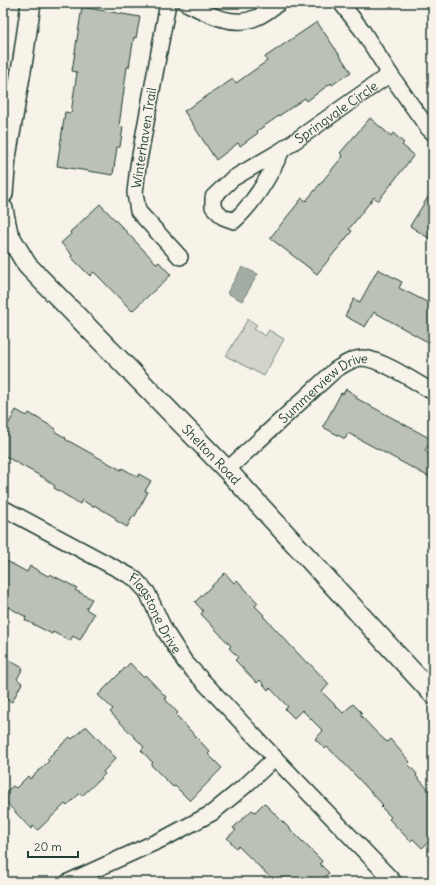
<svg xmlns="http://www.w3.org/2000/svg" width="436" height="885" font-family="Delius,sans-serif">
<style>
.green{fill:#d3d5ca;stroke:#79897f}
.water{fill:#a4ada3;stroke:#6f8077}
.building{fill:#bbc1b6;stroke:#1f3d34}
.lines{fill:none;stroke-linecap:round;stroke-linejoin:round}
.minor-casing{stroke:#1f3d34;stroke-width:18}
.tertiary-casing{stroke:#1f3d34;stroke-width:22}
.minor{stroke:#f7f3e8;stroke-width:15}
.tertiary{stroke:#f7f3e8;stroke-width:19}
.labels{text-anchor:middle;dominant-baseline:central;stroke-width:3;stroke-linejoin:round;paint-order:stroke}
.street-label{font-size:13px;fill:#1f3d34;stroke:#f7f3e8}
</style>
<rect width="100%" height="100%" fill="#f7f3e8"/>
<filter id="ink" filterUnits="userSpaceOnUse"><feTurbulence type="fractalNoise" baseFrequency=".025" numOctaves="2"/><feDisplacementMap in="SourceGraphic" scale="8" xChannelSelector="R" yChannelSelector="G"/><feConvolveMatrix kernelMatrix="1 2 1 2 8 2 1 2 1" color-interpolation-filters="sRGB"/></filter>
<g filter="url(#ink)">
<path class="green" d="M248,319L257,325L254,329L265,336L269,330L284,339L264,376L226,356Z"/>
<path class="water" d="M242,267L258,274L242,301L227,293Z"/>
<path class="building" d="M82,7L140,17L136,38L134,37L129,67H127L119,126L123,127L120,147H117L113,175L57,166L65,112L71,113L77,72L72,71Z
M317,22L351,72L332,85L331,83L307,101L305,98L257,131L258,133L240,146L238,143L216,160L184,111L233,79L236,83L267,61L265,57Z
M370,118L391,136L393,133L404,143L402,145L414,155L378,201L374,197L349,229L352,231L317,274L270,238L302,198L306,201L343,156L340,153Z
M433,189V241L410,226Z
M100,204L157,264L159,262L171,275L132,311L94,272L90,276L71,257L72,255L61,243L71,234L70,232Z
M378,269L402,282L399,288L433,305V345L374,312L365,327L345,316L354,299L360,302Z
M346,389L357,396L356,398L431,439L425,451L433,457V479L348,433L345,439L323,427L341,393L343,394Z
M16,410L27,416L29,413L56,429L54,431L66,438L65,439L121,470L122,468L138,477L139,474L151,481L145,491L148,492L135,516H133L127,527L115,520L116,518L94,505L93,507L82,500L80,504L54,488L55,486L44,478L3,455V434Z
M3,559L27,572L30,566L48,576L50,574L77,588L75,590L92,599L86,609L94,614L80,640L73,636L70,641L53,632L52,634L25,620L26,617L3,604Z
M225,573L234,583L237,580L258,603L255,606L264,615L263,616L307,663L308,662L329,684L322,692L343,713L353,704L362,713L360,715L377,733L387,742L390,739L410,762L408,764L417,774L416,776L433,794V838L422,848L413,839L410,841L389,819L391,817L381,807L383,805L340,759L327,747L325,749L315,739L323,731L302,710L294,718L285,709L288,707L270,688L268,690L260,680L257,683L235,660L238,657L229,648L231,646L201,614L203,611L195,602Z
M3,657L23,668L17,679L22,683L12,702L6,699L3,705Z
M130,663L143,677L145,675L167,698L165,699L178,713L176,715L210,752L208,754L222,768L190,801L175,786L173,787L151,765L153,763L141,750L144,747L110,712L113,709L98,695Z
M86,726L116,758L103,772L105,774L82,796L80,793L67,806L65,804L38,830L33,826L31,829L3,799V794L13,786L16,788L28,776L30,779L49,761L47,759L61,745L70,737L72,739Z
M264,803L322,861L320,864L329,873L320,882H275L238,846L236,848L227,838L236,830L233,828L252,810L255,812Z"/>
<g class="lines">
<defs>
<g id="minor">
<path d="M168,3L138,166L135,193L138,211L180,257"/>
<path d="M186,3C206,13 232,28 255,18C264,15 271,8 279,3"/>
<path d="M341,3L362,30L390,74L410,103L428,128L433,133"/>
<path d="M282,150C270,176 255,202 234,221L223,217L213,207V197L232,179Z"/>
<path id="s1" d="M282,150L390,74"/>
<path id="s2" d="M227,470L335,370C343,365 353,358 363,358C383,360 415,382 433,392"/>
<path id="s3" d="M3,508L134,578L147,592L165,631L185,662L275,758L394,882"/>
<path d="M68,882L167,837L212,813L246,785L275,758"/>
</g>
<g id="tertiary">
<path d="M3,194L6,157L23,59L31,3"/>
<path id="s4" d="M3,209L8,233L27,265L227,470L433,694"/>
</g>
</defs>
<use href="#minor" class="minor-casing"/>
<use href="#tertiary" class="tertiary-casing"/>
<use href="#minor" class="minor"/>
<use href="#tertiary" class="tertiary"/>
</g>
</g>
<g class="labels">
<g class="street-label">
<text stroke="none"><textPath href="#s1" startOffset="66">Springvale Circle</textPath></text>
<text transform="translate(144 138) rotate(-81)">Winterhaven Trail</text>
<text stroke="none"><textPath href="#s2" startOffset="128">Summerview Drive</textPath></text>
<text stroke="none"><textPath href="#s4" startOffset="326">Shelton Road</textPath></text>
<text stroke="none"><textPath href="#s3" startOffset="190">Flagstone Drive</textPath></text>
</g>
</g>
<rect width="436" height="885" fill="none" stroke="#f7f3e8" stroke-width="16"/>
<rect x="8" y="8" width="420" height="869" fill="none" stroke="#1f3d34" stroke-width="1.5" filter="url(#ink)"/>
<path d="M28 851v6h50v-6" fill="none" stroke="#1f3d34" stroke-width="2"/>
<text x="34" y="851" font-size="12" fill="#1f3d34" stroke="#f7f3e8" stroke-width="3" paint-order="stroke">20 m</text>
</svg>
